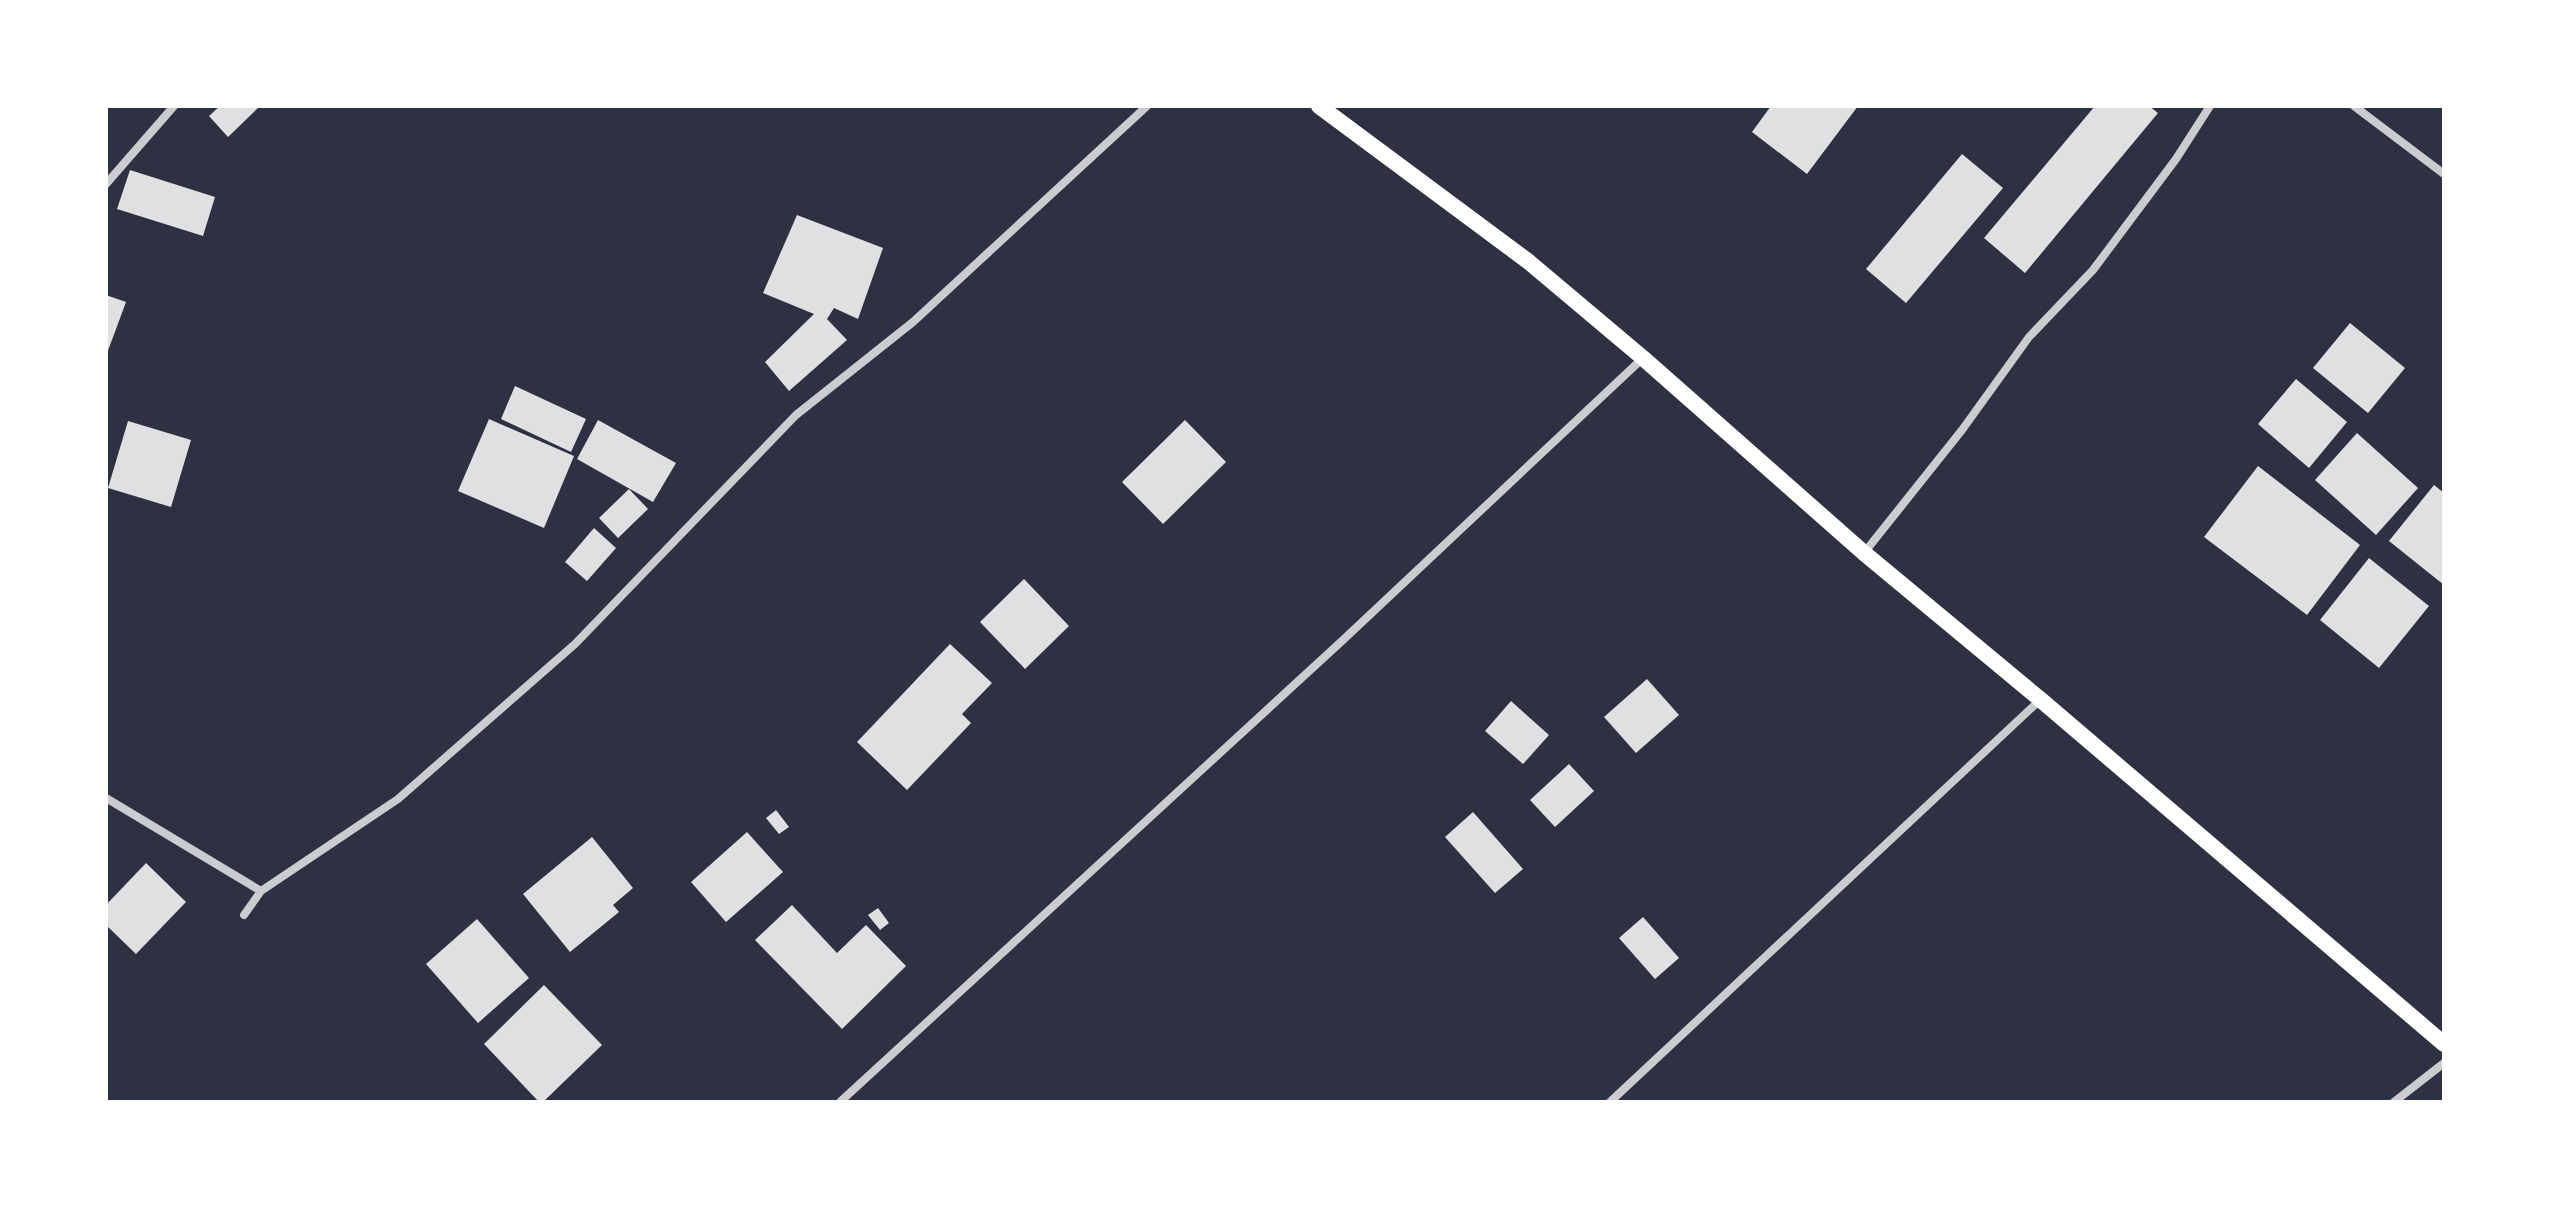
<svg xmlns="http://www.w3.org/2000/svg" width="2550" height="1208" font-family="'Zilla Slab',serif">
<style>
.building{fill:#e0e0e3}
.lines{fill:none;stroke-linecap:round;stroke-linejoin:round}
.minor{stroke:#caccd0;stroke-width:8}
.secondary{stroke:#fff;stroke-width:16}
</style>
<rect width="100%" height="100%" fill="#2d3142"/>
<path class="building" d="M220,106H256L258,108L228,137L209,116Z
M1771,106H1858L1807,174L1752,132Z
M2095,106H2149L2158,113L2025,273L1984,238Z
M1962,154L2003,188L1906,303L1866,269Z
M130,170L215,197L203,236L117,209Z
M797,215L883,248L858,319L834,308L827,319L847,340L789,391L765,362L814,314L763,293Z
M106,295L126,302L106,356Z
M2350,323L2405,368L2368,413L2313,368Z
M2296,379L2347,422L2309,468L2258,424Z
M515,386L586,419L571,452L501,419Z
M489,419L574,456L544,528L458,491Z
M598,420L676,463L653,502L577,459Z
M1185,420L1226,462L1163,524L1122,482Z
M128,421L191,440L171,507L108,488Z
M2357,433L2418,488L2376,535L2315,480Z
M2258,466L2360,545L2307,615L2204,537Z
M2434,485L2444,493V585L2389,541Z
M629,489L648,509L618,538L599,518Z
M594,528L616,548L587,581L565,562Z
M2369,558L2429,606L2379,668L2320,620Z
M1024,579L1069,626L1025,669L980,622Z
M950,644L992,683L962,714L971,723L907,790L857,742Z
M1647,679L1679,715L1636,753L1604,717Z
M1511,701L1549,735L1523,764L1485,731Z
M1569,764L1594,791L1555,827L1530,800Z
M776,810L789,827L779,834L766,818Z
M1473,812L1523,869L1495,893L1445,837Z
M747,832L783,872L726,922L691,882Z
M592,837L633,888L613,905L619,912L570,952L523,894Z
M146,863L186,902L136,954L106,925V905Z
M792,905L837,953L866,925L906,966L842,1029L755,940Z
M878,908L889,923L880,930L868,915Z
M1643,917L1679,958L1655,979L1619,938Z
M477,919L529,978L478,1023L426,964Z
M544,985L602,1045L543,1102H539L484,1044Z"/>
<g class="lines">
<path class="minor" d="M2354,106L2444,174
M106,184L174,106
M1864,553L1962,430L2029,337L2093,270L2176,159L2210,106
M106,798L261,891
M244,915L261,891L398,799L575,644L796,415L913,322L1147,106
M840,1102L1343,640L1643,358
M1610,1102L2040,700
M2394,1102L2444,1063"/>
<path class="secondary" d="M1319,106L1529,262L1643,358L1864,553L2041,700L2444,1044"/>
</g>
<rect width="2550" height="1208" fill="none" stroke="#ffffff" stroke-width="216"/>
</svg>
